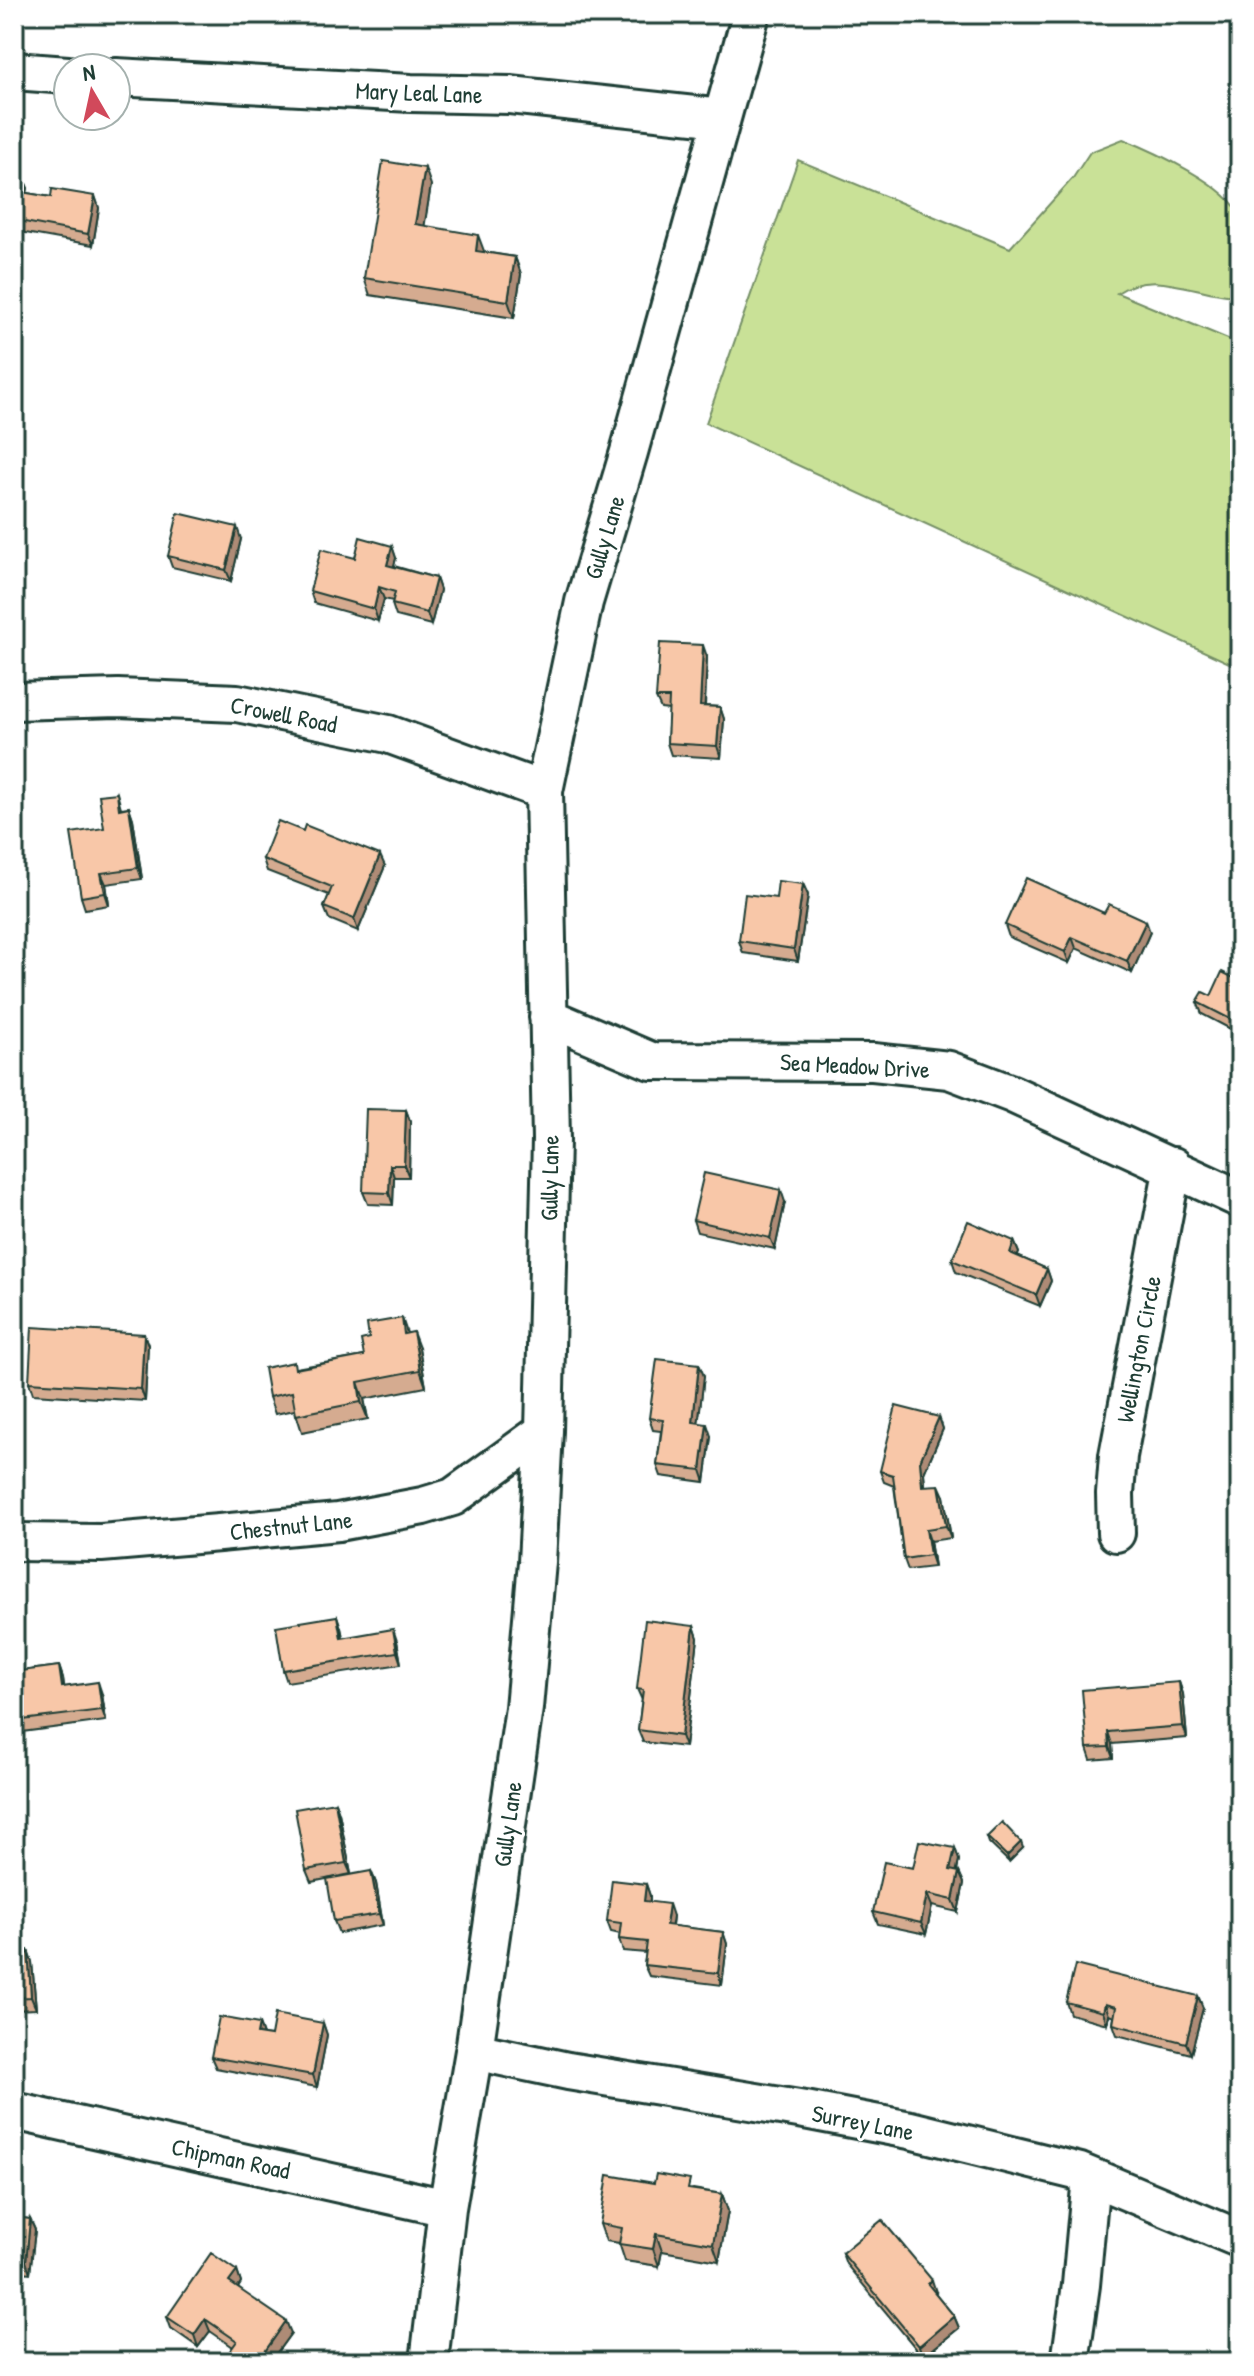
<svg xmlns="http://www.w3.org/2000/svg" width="1254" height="2376" font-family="'Patrick Hand',sans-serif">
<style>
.green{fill:#c9e197;stroke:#748f66;stroke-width:2}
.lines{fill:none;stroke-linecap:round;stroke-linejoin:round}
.minor-casing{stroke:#1f3d34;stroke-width:42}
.minor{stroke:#fff;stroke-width:36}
.wall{fill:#d5ab90;stroke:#1f3d34;stroke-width:2}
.shaded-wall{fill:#ae8b76;stroke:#1f3d34;stroke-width:2}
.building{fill:#f8c7a8;stroke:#1f3d34;stroke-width:2}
.labels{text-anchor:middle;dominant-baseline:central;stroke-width:6;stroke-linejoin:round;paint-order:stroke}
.street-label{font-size:24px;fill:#1f3d34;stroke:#fff}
</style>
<rect width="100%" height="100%" fill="#fff"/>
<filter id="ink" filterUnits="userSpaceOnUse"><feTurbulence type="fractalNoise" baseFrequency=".0125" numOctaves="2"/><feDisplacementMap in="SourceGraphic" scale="16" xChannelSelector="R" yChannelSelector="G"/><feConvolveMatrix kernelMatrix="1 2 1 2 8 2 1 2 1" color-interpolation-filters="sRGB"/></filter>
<g filter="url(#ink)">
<path class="green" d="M1123,139C1151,150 1230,186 1240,216C1244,226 1240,281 1240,296C1201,297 1155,267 1117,293L1240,344V668L706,423L798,160L1010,248L1073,178L1090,152Z"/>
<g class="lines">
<defs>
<path id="minor" d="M14,71L68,75
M116,77L411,93L510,95L722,118
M14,701L118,698L237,703L388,734L544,791
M548,1017L651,1061L873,1062L949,1070L1012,1094L1240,1199
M1116,1533L1115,1494L1118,1456L1173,1166
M14,1542L101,1543L219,1533L338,1522L423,1506L453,1497L544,1431
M474,2051L568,2071L805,2110L910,2130L1080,2172L1240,2239
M14,2111L447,2208
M429,2362L447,2208L474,2051L524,1708L537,1562L544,1431L551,1140L544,791L584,602L629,452L751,14
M1070,2362L1081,2285L1091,2177"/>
</defs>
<use href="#minor" class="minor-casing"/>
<use href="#minor" class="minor"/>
</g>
<path class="wall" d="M14,175L28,188L27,193L51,197L95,196L99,208L93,245L14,231Z
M431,185L424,226L484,252L515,257L521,274L514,318L370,295L364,278Z
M241,539L231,581L172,567L168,556Z
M392,546L396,558L394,566L436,578L440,590L431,625L396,616L392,604L393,601L384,599L378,621L314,603L310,591L355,558Z
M707,657L705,706L720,707L724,719L721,758L671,755L667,743L669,710L661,709L656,698Z
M117,793L121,808L129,807L133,819L142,879L106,884L109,905L85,909L81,897Z
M263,859L385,866L358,931L329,919L324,907L329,895L267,871Z
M803,884L808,895L798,961L743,953L739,941L776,898Z
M1104,913L1150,932L1132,973L1076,948L1069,963L1009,937L1005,925Z
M1240,981V1034L1202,1014L1197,1002Z
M406,1110L410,1121L409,1177H394L393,1205L368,1204L363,1192Z
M785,1202L775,1249L697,1232L693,1220Z
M1014,1241L1019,1253L1017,1256L1047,1269L1051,1281L1040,1306L956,1272L952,1260Z
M402,1318L407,1333L419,1348L426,1387L364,1399L368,1419L302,1432L295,1410L275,1414L269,1397L296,1368L364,1356L369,1338Z
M144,1334L148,1345L145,1401L33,1394L29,1382Z
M704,1376L698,1423L711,1436L705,1482L661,1476L657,1465L661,1431L653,1430L649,1418Z
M939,1417L943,1429L924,1473L925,1486L944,1496L951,1538L930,1541L934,1567L908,1570L904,1559L894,1486L884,1482L880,1471Z
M337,1616L341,1628L343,1637L397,1641L401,1664L287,1682L283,1670Z
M694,1626L698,1638L685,1747L643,1742L638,1730L642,1700L637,1689Z
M59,1666L63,1678L64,1687L102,1694L106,1721L14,1733V1672Z
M1179,1682L1183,1694L1187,1738L1112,1744L1113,1758L1091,1760L1087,1748Z
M335,1802L339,1813L351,1874L311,1882L306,1870Z
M987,1837L1023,1848L1009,1862L989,1843Z
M955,1848L959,1860L957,1871L959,1872L964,1883L958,1912L932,1906L926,1934L878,1924L873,1912L913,1868Z
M371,1871L376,1883L383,1925L339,1933L334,1921Z
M646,1884L650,1896V1902L673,1916L672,1926L723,1932L727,1944L722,1985L649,1976L644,1965L646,1953L623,1951L619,1939L620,1934L611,1932L607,1921Z
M28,1950L32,1962L36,2009L14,2010V1951Z
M1198,1996L1203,2008L1191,2054L1117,2035L1113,2024L1114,2017L1109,2015L1107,2024L1070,2014L1066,2002Z
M323,2023L327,2035L317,2087L216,2068L211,2057L259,2024L263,2035L271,2036Z
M693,2189L722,2194L728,2211L719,2261L662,2251L659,2266L625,2261L619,2243L606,2241L600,2224Z
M14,2217L30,2219L35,2230L30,2273L14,2271Z
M842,2253L936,2292L935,2293L954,2316L959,2328L923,2357L846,2264Z
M237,2271L241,2283L238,2288L291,2333L270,2362H222L233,2347L210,2331L198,2347L171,2328L167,2317Z"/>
<path class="shaded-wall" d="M425,168L431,185L422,241L415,224Z
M23,176L28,188L25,203L21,192Z
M95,196L99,208L93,245L88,234Z
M478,235L484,251L482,268L476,251Z
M515,257L521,274L514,318L508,301Z
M237,527L241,539L231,581L226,570Z
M392,546L396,558L391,576L387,565Z
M436,578L440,590L431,625L427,613Z
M379,587L384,599L378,621L374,609Z
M703,645L707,657L704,718L700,706Z
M720,707L724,719L721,758L717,746Z
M129,807L133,819L142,879L138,868Z
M380,855L385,866L358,931L354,919Z
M101,873L106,884L109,905L105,893Z
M803,884L808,895L798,961L794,949Z
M1146,921L1150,932L1132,973L1127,961Z
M1072,937L1076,948L1069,963L1065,952Z
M406,1110L410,1121L409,1177L404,1165Z
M390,1165L394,1177L393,1205L389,1193Z
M781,1190L785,1202L775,1249L770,1238Z
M1014,1241L1019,1253L1014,1264L1010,1253Z
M1047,1269L1051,1281L1040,1306L1036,1295Z
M413,1332L419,1348L426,1387L420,1370Z
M144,1334L148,1345L145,1401L141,1389Z
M699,1364L704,1376L697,1434L693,1422Z
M358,1382L364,1399L368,1419L361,1402Z
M939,1417L943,1429L924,1473L926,1498L922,1486L920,1461Z
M707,1424L711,1436L705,1482L701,1470Z
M939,1485L944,1496L951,1538L946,1526Z
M926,1529L930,1541L934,1567L930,1555Z
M337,1616L341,1628L345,1649L341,1638Z
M694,1626L698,1638L685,1747L681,1736Z
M393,1629L397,1641L401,1664L397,1652Z
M59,1666L63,1678L66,1699L62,1687Z
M98,1682L102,1694L106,1721L102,1710Z
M1179,1682L1183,1694L1187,1738L1183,1726Z
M1108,1732L1112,1744L1113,1758L1109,1747Z
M335,1802L339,1813L351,1874L346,1863Z
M1021,1842L1023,1848L1009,1862L1007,1856Z
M955,1848L959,1860L954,1882L950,1870Z
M371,1871L376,1883L383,1925L379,1914Z
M959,1872L964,1883L958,1912L953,1900Z
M646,1884L650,1896L649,1913L644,1901Z
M927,1894L932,1906L926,1934L921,1923Z
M669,1904L673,1916L670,1937L666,1925Z
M723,1932L727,1944L722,1985L718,1973Z
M28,1950L32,1962L36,2009L31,1997Z
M1198,1996L1203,2008L1191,2054L1186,2043Z
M1105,2004L1109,2015L1107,2024L1103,2012Z
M323,2023L327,2035L317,2087L313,2075Z
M259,2024L263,2035L257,2034Z
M722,2194L728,2211L719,2261L713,2244Z
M30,2219L35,2230L30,2273L26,2261Z
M656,2234L662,2251L659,2266L653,2249Z
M237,2271L241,2283L234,2294L229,2282Z
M932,2280L936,2292L932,2296L928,2284Z
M954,2316L959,2328L923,2357L919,2346Z
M205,2319L210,2331L198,2347L194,2335Z
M286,2321L291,2333L270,2362H263L261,2357Z
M256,2354L259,2362H250Z"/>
<path class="building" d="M383,161L425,168L415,224L478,235L476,251L515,257L508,301L364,278Z
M14,175L23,176L21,192L51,197L52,189L95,196L88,234L14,220Z
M178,513L237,527L226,570L168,556Z
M360,537L392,546L387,565L436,578L427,613L392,604L395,592L379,587L374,609L310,591L321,549L355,558Z
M660,643L703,645L700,706L720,707L717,746L667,743L669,698H656Z
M117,793L119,809L129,807L138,868L101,873L105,893L81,897L71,833L104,828L99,795Z
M278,821L303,831L305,825L380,855L354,919L324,907L332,887L263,859Z
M1026,878L1104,913L1109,904L1146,921L1127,961L1072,937L1065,952L1005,925Z
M778,881L803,884L794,949L739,941L745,894L776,898Z
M1222,972L1240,981V1024L1197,1002L1203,992L1211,996Z
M366,1109L406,1110L404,1165H390L389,1193L363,1192Z
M704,1173L781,1190L770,1238L693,1220Z
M968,1221L1014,1241L1010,1253L1047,1269L1036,1295L952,1260Z
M402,1318L404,1334L413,1332L420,1370L358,1382L361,1402L296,1415L292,1392L269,1397L264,1368L294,1362L295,1369L364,1356L361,1340L369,1338L367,1324Z
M32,1327L144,1334L141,1389L29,1382Z
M657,1359L699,1364L693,1422L707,1424L701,1470L657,1465L663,1420L649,1418Z
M896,1406L939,1417L920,1461L922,1486L939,1485L946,1526L926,1529L930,1555L904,1559L893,1475L880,1471Z
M337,1616L341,1638L393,1629L397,1652L283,1670L276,1626Z
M645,1620L694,1626L681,1736L638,1730L643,1690L637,1689Z
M59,1666L62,1687L98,1682L102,1710L14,1721V1672Z
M1179,1682L1183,1726L1108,1732L1109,1747L1087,1748L1082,1690Z
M335,1802L346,1863L306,1870L295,1809Z
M1002,1822L1021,1842L1007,1856L987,1837Z
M919,1841L955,1848L950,1870L959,1872L953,1900L927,1894L921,1923L873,1912L884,1862L913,1868Z
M371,1871L379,1914L334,1921L327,1879Z
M612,1880L646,1884L644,1901L669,1904L666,1925L723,1932L718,1973L644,1965L647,1942L619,1939L621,1923L607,1921Z
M28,1950L31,1997L14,1998V1951Z
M1075,1965L1198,1996L1186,2043L1113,2024L1116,2007L1105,2004L1103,2012L1066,2002Z
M275,2014L323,2023L313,2075L211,2057L219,2017L259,2024L257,2034L271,2036Z
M656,2174L690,2180L688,2189L722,2194L713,2244L656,2234L653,2249L619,2244L622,2228L600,2224L608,2175L654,2183Z
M14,2217L30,2219L26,2261L14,2260Z
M882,2220L932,2280L928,2284L954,2316L919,2346L842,2253Z
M211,2253L237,2271L229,2282L286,2321L261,2357L256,2354L250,2362H222L237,2341L205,2319L194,2335L167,2317Z"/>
</g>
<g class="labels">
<g class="street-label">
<text transform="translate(419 92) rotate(2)">Mary Leal Lane</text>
<text transform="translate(604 537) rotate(-73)">Gully Lane</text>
<text transform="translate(284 714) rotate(11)">Crowell Road</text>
<text transform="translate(855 1065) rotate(3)">Sea Meadow Drive</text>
<text transform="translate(549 1178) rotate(-89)">Gully Lane</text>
<text transform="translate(1138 1349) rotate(-79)">Wellington Circle</text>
<text transform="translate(291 1525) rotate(-6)">Chestnut Lane</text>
<text transform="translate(507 1824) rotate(-82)">Gully Lane</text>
<text transform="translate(863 2122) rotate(11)">Surrey Lane</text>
<text transform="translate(231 2158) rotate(12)">Chipman Road</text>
</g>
</g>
<rect width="1254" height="2376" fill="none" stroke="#fff" stroke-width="48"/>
<rect x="24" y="24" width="1206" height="2328" fill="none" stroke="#1f3d34" stroke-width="3" filter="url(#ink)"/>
<g transform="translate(92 92) rotate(351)"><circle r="38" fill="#ffffff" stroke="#a5b1ae" stroke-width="2"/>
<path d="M0-6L14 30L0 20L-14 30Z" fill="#d1495b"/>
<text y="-12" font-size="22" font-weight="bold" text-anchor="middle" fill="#1f3d34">N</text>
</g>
</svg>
